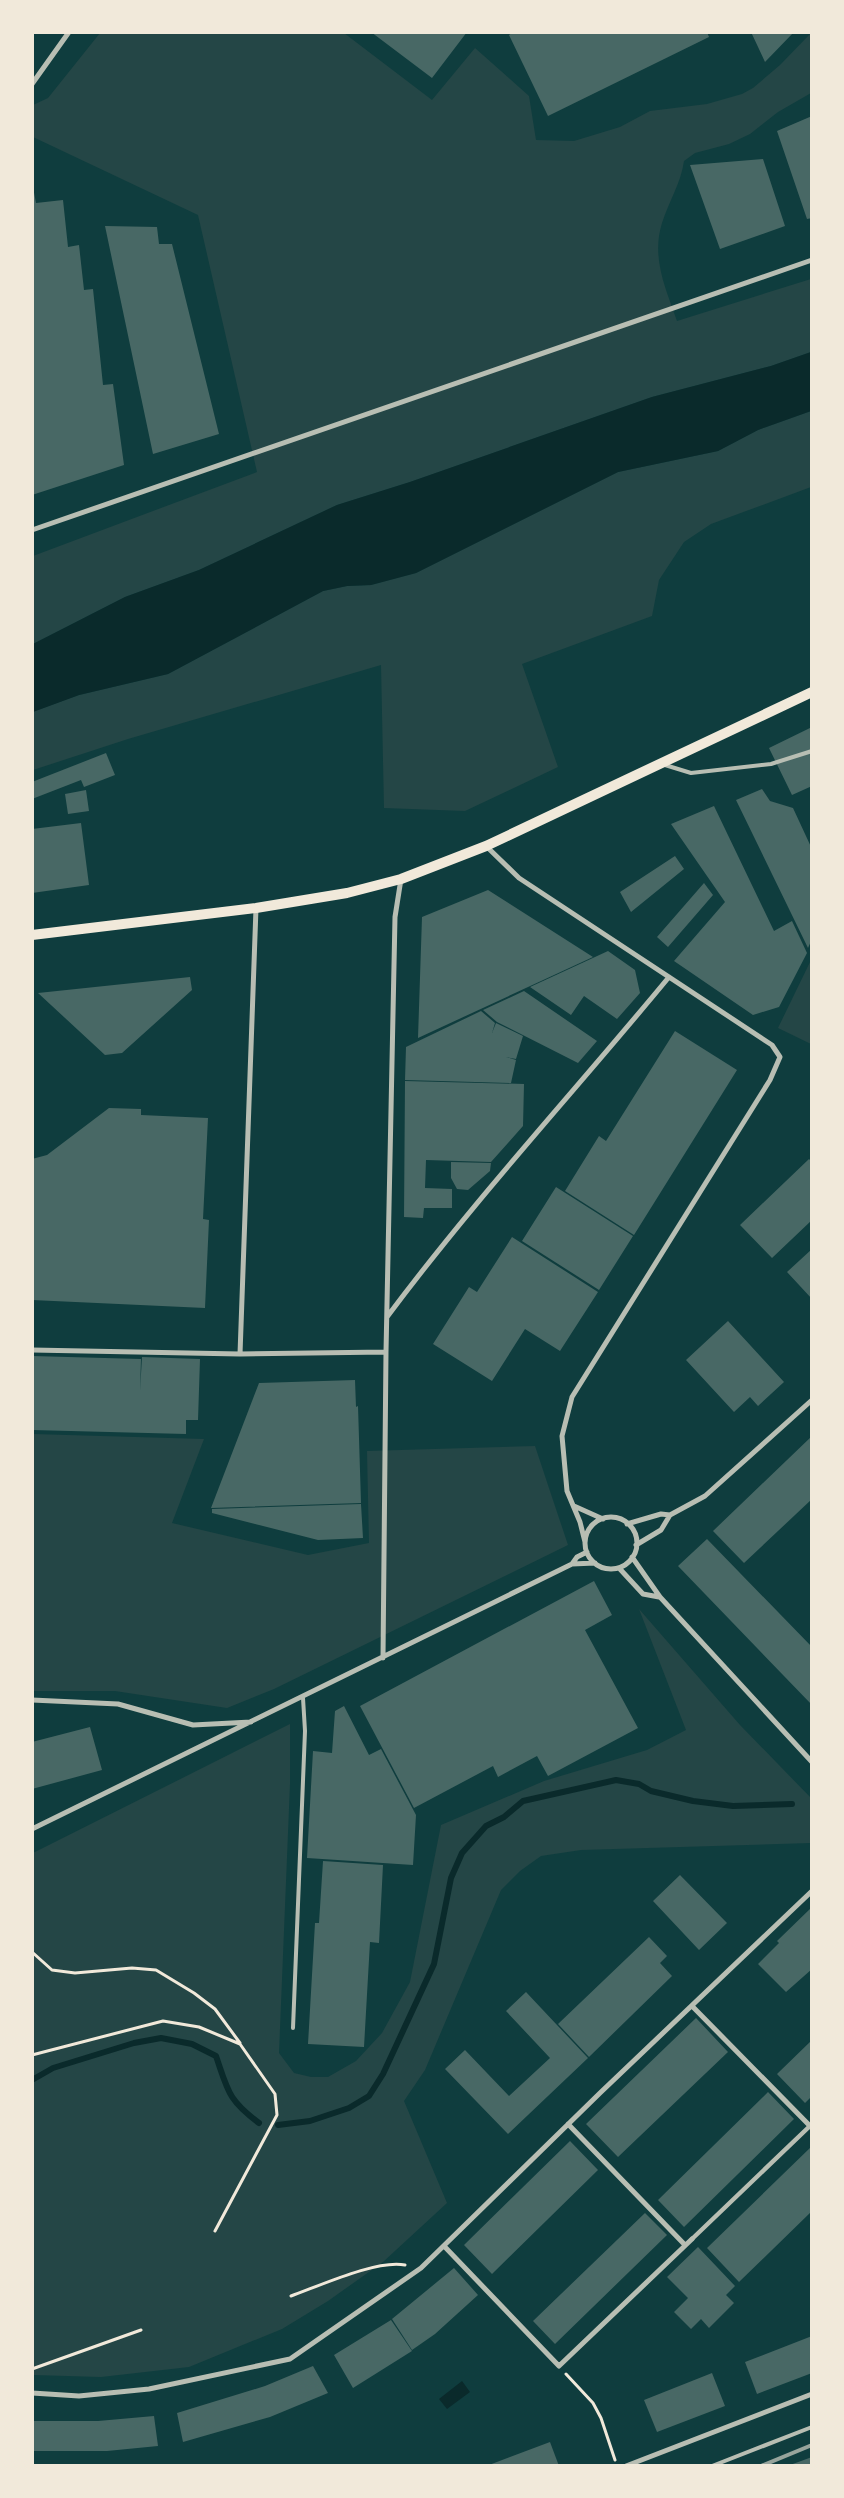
<svg xmlns="http://www.w3.org/2000/svg" width="844" height="2498" font-family="'Playfair Display',serif">
<style>
.green{fill:#244646}
.water{fill:#0a2a2b}
.lines{fill:none;stroke-linecap:round;stroke-linejoin:round}
.stream{stroke:#0a2a2b;stroke-width:6}
.building{fill:#486865}
.path{stroke:#f1e9da;stroke-width:3}
.service{stroke:#b8beb3;stroke-width:4}
.pedestrian{stroke:#b8beb3;stroke-width:4.5}
.minor{stroke:#b8beb3;stroke-width:5}
.secondary{stroke:#f1e9da;stroke-width:10}
.rail{stroke:#97a49c;stroke-width:4}
</style>
<rect width="100%" height="100%" fill="#0f3d3e"/>
<path class="green" d="M100,33H344L432,100L475,48L529,96L536,140L574,141L620,127L650,111L707,104L742,94L753,88L780,65L811,33V93L778,112L750,134L729,144L695,153L684,161C681,183 669,201 662,223C651,258 666,289 677,321L811,279V352L771,366L652,397L410,482L337,505L199,570L125,597L33,644V556L257,472L198,215L33,137V105L48,98Z
M811,411V487L711,524L684,542L659,580L652,616L522,664L558,767L465,811L384,808L381,665L128,739L33,770L32,712L79,695L168,674L323,591L347,586L371,585L416,573L618,472L718,451L758,430Z
M811,960V1044L778,1028Z
M33,1434L204,1439L172,1523L308,1555L369,1543L367,1451L535,1446L568,1545L274,1689L227,1708L115,1691H33Z
M639,1609L740,1725L811,1798V1843L581,1850L541,1856L520,1871L501,1890L425,2070L404,2101L447,2203L383,2262L328,2301L282,2329L189,2367L101,2377L33,2375V1853L290,1724V1784L279,2053L294,2073L311,2077H328L356,2061L382,2033L410,1982L441,1825L544,1781L647,1750L686,1730Z"/>
<path class="water" d="M811,352V411L758,430L718,451L618,472L416,573L371,585L347,586L323,591L168,674L79,695L33,712V644L125,597L199,570L337,505L410,482L652,397L771,366Z
M462,2381L470,2392L447,2409L439,2399Z"/>
<g class="lines">
<path class="stream" d="M32,2080L53,2068L134,2043L161,2038L192,2044L216,2056C228,2091 228,2100 259,2123
M278,2125L310,2121L349,2108L369,2096L383,2074L434,1964L451,1878L462,1853L486,1826L504,1817L523,1801L616,1780L639,1784L651,1791L693,1801L733,1806L792,1804"/>
</g>
<path class="building" d="M371,32H467L432,78Z
M513,32H707L709,37L548,116L509,35Z
M751,32H794L765,62Z
M812,116V218L807,219L777,131Z
M763,159L785,226L720,249L690,165Z
M32,182L36,203L63,200L68,247L79,245L84,290L93,289L103,385L113,384L124,465L32,495Z
M105,226L157,227L159,244H172L219,434L153,454Z
M812,727V786L792,795L769,748Z
M106,753L115,775L84,787L81,780L32,799V782Z
M762,789L770,801L793,808L812,849V939L808,948L736,800Z
M86,790L89,811L68,814L65,794Z
M714,806L774,931L792,921L807,953L779,1007L753,1015L674,961L725,902L671,824Z
M81,823L89,885L32,893V829Z
M675,856L684,869L631,912L620,892Z
M704,883L713,895L668,947L657,937Z
M488,890L593,957L418,1038L422,917Z
M608,951L635,970L640,993L617,1019L584,996L571,1015L530,987Z
M190,977L192,990L122,1053L105,1055L38,993Z
M524,991L597,1041L578,1063L497,1022L483,1010Z
M481,1011L495,1023L492,1033L496,1023L523,1036L516,1059L506,1057L516,1060L511,1083L405,1080L406,1047Z
M675,1031L737,1070L634,1235L565,1191L599,1136L606,1141Z
M405,1081L524,1084L523,1126L491,1162L426,1160L425,1188L452,1189V1208H424L423,1218L404,1217Z
M109,1108L141,1109V1115L208,1118L203,1219L209,1220L205,1308L32,1300V1159L47,1155Z
M809,1159L812,1162V1220L772,1258L740,1225Z
M451,1162L491,1163L490,1171L468,1190L457,1189L451,1178Z
M556,1187L633,1236L599,1290L522,1241Z
M512,1237L598,1292L560,1351L525,1329L492,1381L433,1344L469,1287L477,1292Z
M812,1249V1299L787,1272Z
M728,1321L784,1382L758,1406L750,1397L734,1412L686,1360Z
M32,1356L141,1359L140,1391L142,1357L200,1359L198,1420H186V1434L32,1430Z
M355,1380L356,1407L358,1406L361,1503L211,1508L259,1383Z
M812,1436V1499L744,1563L713,1531Z
M361,1504L363,1538L318,1540L212,1513V1509Z
M707,1539L812,1647V1705L678,1566Z
M594,1581L612,1615L585,1630L638,1728L548,1776L537,1756L498,1777L493,1766L414,1808L360,1706Z
M344,1706L369,1755L381,1749L416,1815L413,1865L307,1858L313,1751L332,1753L335,1711Z
M90,1727L102,1770L32,1789V1742Z
M323,1861L383,1865L379,1943L370,1942L364,2047L308,2044L315,1923H319Z
M680,1875L727,1923L699,1950L653,1901Z
M812,1907V1969L786,1992L758,1964L779,1943L777,1941Z
M649,1937L667,1956L660,1963L672,1976L589,2057L558,2024Z
M526,1992L588,2058L508,2134L445,2069L465,2050L509,2096L550,2058L506,2011Z
M696,2018L728,2052L618,2157L586,2124Z
M812,2040V2096L805,2103L777,2074Z
M768,2092L794,2119L684,2227L658,2200Z
M570,2141L598,2170L492,2274L464,2245Z
M812,2146V2211L739,2282L707,2248Z
M645,2213L667,2235L555,2344L533,2321Z
M698,2247L735,2286L726,2295L734,2303L709,2328L701,2319L691,2329L674,2312L688,2298L667,2277Z
M454,2268L478,2295L435,2334L412,2350L392,2319Z
M391,2320L412,2351L353,2388L334,2355Z
M812,2336V2373L757,2394L745,2362Z
M313,2366L328,2393L270,2417L183,2442L177,2413L265,2386Z
M712,2373L725,2406L657,2432L644,2400Z
M154,2416L158,2446L107,2451H32V2421H98Z
M550,2442L559,2466H489V2465Z
M812,2457V2466H790V2465Z"/>
<g class="lines">
<path class="path" d="M32,1952L52,1970L75,1973L132,1968L156,1970L194,1993L215,2009L240,2043
M32,2055L163,2021L199,2027L240,2044L275,2094L277,2115L215,2231
M291,2296C319,2286 378,2259 405,2265
M32,2369L141,2330
M566,2374L593,2403L601,2418L615,2460"/>
<path class="service" d="M665,765L691,773L771,764L812,751
M293,2028L305,1731L303,1698
M712,2466L812,2427"/>
<path class="pedestrian" d="M692,2239L812,2124"/>
<path class="minor" d="M32,84L69,32
M32,530L812,260
M486,846L519,878L772,1045L780,1057L770,1080L572,1397L562,1436L567,1491L580,1522L585,1542
M387,1317C475,1199 575,1091 669,977
M32,1350L240,1354L386,1352
M240,1354L256,908
M574,1506L603,1519
M585 1543a26 26 0 1 1 52 0a26 26 0 1 1-52 0Z
M627,1524L661,1514L670,1515
M636,1545L661,1530L670,1515L705,1496L812,1400
M632,1557L660,1597L812,1762
M572,1564L595,1563
M619,1568L643,1594L659,1597
M383,1658L386,1352L395,917L401,879
M32,1700L118,1704L193,1725L251,1722
M32,1829L572,1564L577,1557L587,1552
M692,2006L812,2128
M568,2124L685,2245
M444,2246L559,2366L692,2239
M32,2393L79,2396L149,2389L290,2359L421,2268L600,2093L812,1891
M626,2466L812,2394"/>
<path class="secondary" d="M32,935L256,908L347,893L401,879L486,846L812,692"/>
<path class="rail" d="M761,2466L812,2445"/>
</g>
<rect width="844" height="2498" fill="none" stroke="#f1e9da" stroke-width="68"/>
</svg>
